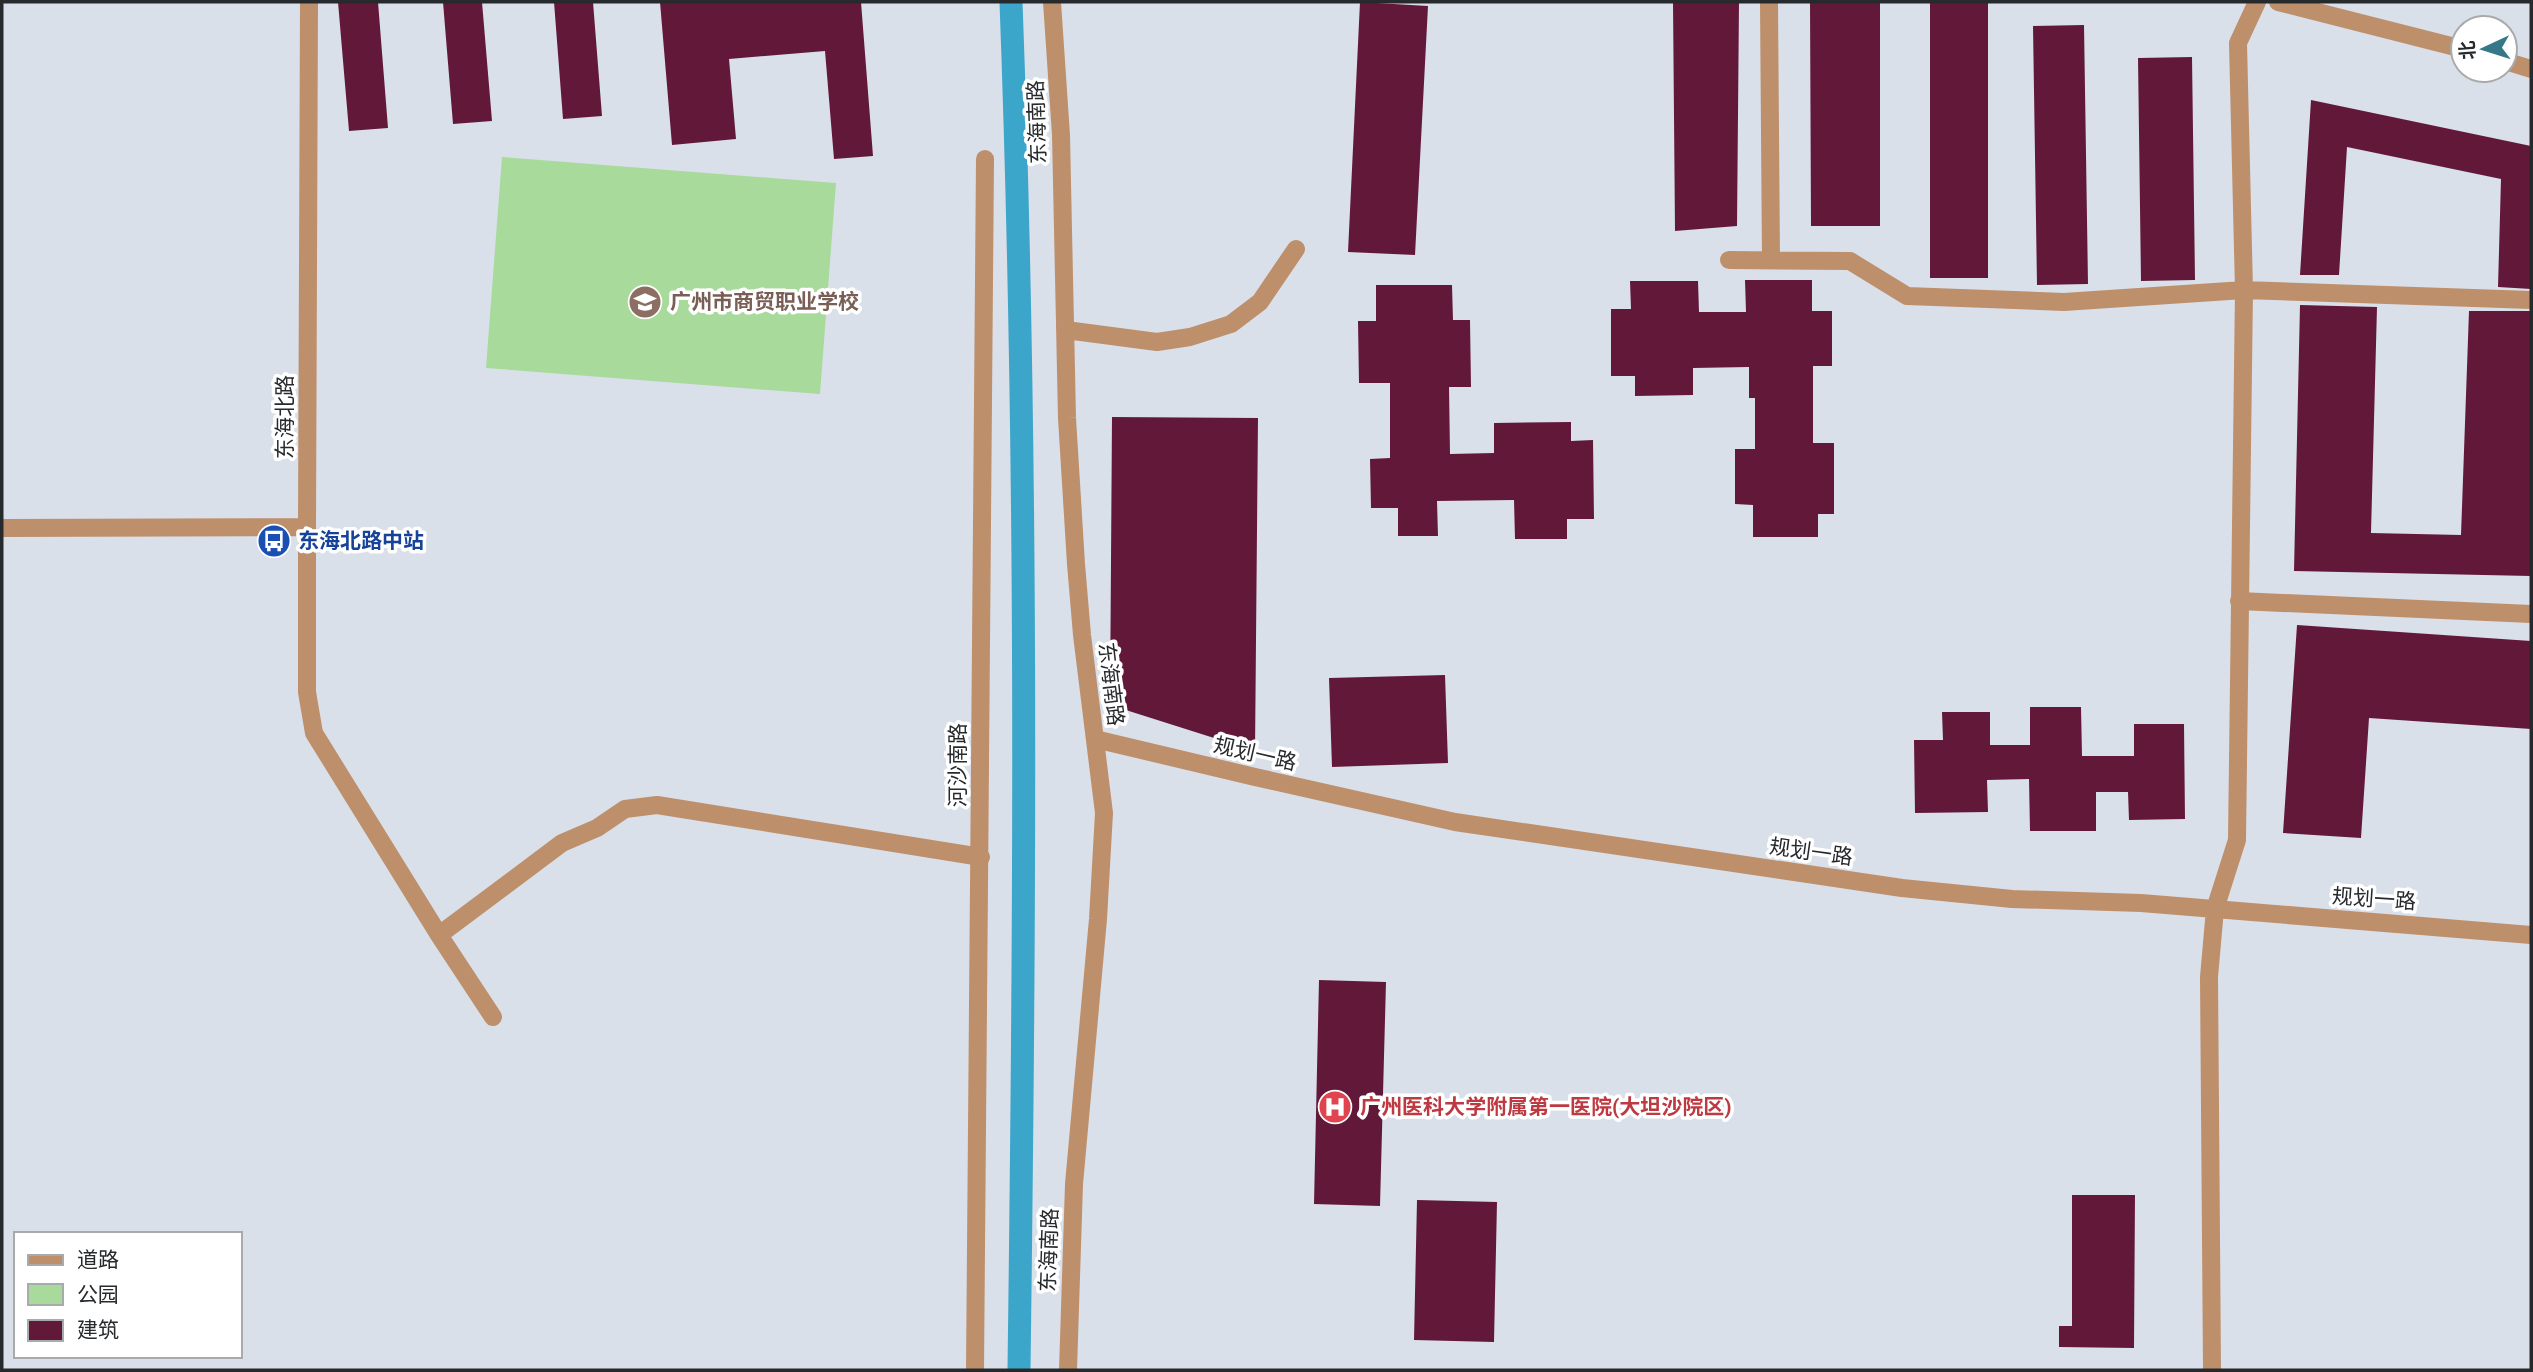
<svg xmlns="http://www.w3.org/2000/svg" width="2533" height="1372" font-family="Roboto,'Noto Sans SC',sans-serif">
<style>
.green{fill:#a8da9c}
.lines{fill:none;stroke-linecap:round;stroke-linejoin:round}
.canal{stroke:#3ca5ca;stroke-width:23}
.building{fill:#621939}
.minor{stroke:#be8f6b;stroke-width:18}
.labels{text-anchor:middle;dominant-baseline:central;stroke-width:7;stroke-linejoin:round;paint-order:stroke}
.street-label{font-size:21px;fill:#272a2d;stroke:#fff}
.education-label{font-size:21px;font-weight:bold;fill:#785e54;stroke:#fff;text-anchor:start}
.transit-label{font-size:21px;font-weight:bold;fill:#164399;stroke:#fff;text-anchor:start}
.health-label{font-size:21px;font-weight:bold;fill:#be3a42;stroke:#fff;text-anchor:start}
</style>
<rect width="100%" height="100%" fill="#d9e0ea"/>
<path class="green" d="M502,157L836,183L820,394L486,368Z"/>
<g class="lines">
<path class="canal" d="M1011,2C1028,458 1025,914 1019,1370"/>
</g>
<path class="building" d="M338,2H378L388,128L349,131Z
M443,2H482L492,121L453,124Z
M554,2H593L602,116L563,119Z
M660,2H861L873,156L834,159L825,51L729,59L736,139L672,145Z
M1360,2L1428,6L1415,255L1348,252Z
M1673,2H1739L1737,226L1675,231Z
M1810,2H1880V226H1811Z
M1930,2H1988V278H1930Z
M2084,25L2088,284L2037,285L2033,26Z
M2192,57L2195,280L2141,281L2138,58Z
M2311,100L2531,146V289L2498,287L2501,179L2347,147L2339,275H2300Z
M1745,280H1812V311H1832V366H1813V443H1834V514H1818V537H1753V505L1735,504V449H1755V398H1749V367L1693,368V395L1635,396V376H1611V309H1631L1630,281H1698L1699,312H1746Z
M1376,285H1452L1453,320H1470L1471,387H1449L1450,454L1494,453V423L1571,422V441L1593,440L1594,519H1567V539H1515L1514,500L1437,501L1438,536H1398V508H1371L1370,459L1390,458V383H1359L1358,321H1376Z
M2300,305L2377,307L2371,533L2461,535L2469,311H2531V576L2294,571Z
M1112,417L1258,418L1255,751L1110,705Z
M2297,625L2531,641V729L2369,718L2361,838L2283,833Z
M1445,675L1448,763L1332,767L1329,678Z
M2030,707H2081L2082,756H2134V724H2184L2185,819L2129,820L2128,792H2096V831H2030L2029,779L1987,780L1988,812L1915,813L1914,740H1943L1942,712H1990V745H2030Z
M1319,980L1386,982L1380,1206L1314,1204Z
M2072,1195H2135L2134,1348L2059,1347V1326H2072Z
M1417,1200L1497,1202L1494,1342L1414,1340Z"/>
<g class="lines">
<path class="minor" d="M1052,2L1061,135L1067,418L1076,564L1082,635L1104,813L1098,919L1074,1184L1068,1370
M1769,2L1771,260
M2278,2L2463,49
M2505,61L2531,69
M1729,260L1850,261L1907,296L2064,302L2244,290L2531,300
M1066,330L1157,342L1190,337L1231,324L1260,302L1296,249
M307,527V692L314,733L439,935L493,1017
M2,528L307,527L309,2
M2239,601L2531,614
M1095,739L1255,777L1455,822L1902,888L2012,899L2141,903L2531,935
M439,935L562,843L597,828L625,809L657,805L981,857
M975,1370L985,159
M2212,1370L2209,977L2215,909L2237,840L2244,290L2238,43L2257,2"/>
</g>
<defs>
<symbol id="school-disc" viewBox="-11 -11 22 22"><circle r="9.5" fill="#8d6e63" stroke="#fff"/><path d="M0-5L7-2L0 1L-7-2ZM-4 1L0 2.5L4 1V4Q0 6-4 4Z" fill="#fff"/></symbol>
<symbol id="bus-disc" viewBox="-11 -11 22 22"><circle r="9.5" fill="#1a4fb4" stroke="#fff"/><path d="M-5-6H5V4H4V6H2V4H-2V6H-4V4H-5ZM-3.5-4V0h7V-4ZM-3.5 1.2v1.5H-2V1.2ZM2 1.2v1.5H3.5V1.2Z" fill="#fff"/></symbol>
<symbol id="hospital-disc" viewBox="-11 -11 22 22"><circle r="9.5" fill="#e0444e" stroke="#fff"/><path d="M-5-5h3v3.5h4V-5h3V5h-3V1.5h-4V5h-3Z" fill="#fff"/></symbol>
</defs>
<g fill-rule="evenodd">
<use href="#school-disc" x="626" y="283" width="38" height="38"/>
<use href="#bus-disc" x="255" y="522" width="38" height="38"/>
<use href="#hospital-disc" x="1316" y="1088" width="38" height="38"/>
</g>
<g class="labels">
<g class="street-label">
<text transform="translate(1037 122) rotate(-92)">东海南路</text>
<text transform="translate(285 417) rotate(-90)">东海北路</text>
<text transform="translate(1111 684) rotate(83)">东海南路</text>
<text transform="translate(1255 754) rotate(13)">规划一路</text>
<text transform="translate(958 765) rotate(-90)">河沙南路</text>
<text transform="translate(1811 852) rotate(8)">规划一路</text>
<text transform="translate(2374 899) rotate(4)">规划一路</text>
<text transform="translate(1049 1250) rotate(-88)">东海南路</text>
</g>
<g class="education-label">
<text x="670" y="302">广州市商贸职业学校</text>
</g>
<g class="transit-label">
<text x="298" y="541">东海北路中站</text>
</g>
<g class="health-label">
<text x="1360" y="1107">广州医科大学附属第一医院(大坦沙院区)</text>
</g>
</g>
<rect width="2533" height="1372" fill="none" stroke="#272a2d" stroke-width="7"/>
<rect x="14" y="1232" width="228" height="126" fill="#ffffff" stroke="#a9aaab" stroke-width="2"/>
<rect x="28" y="1255" width="35" height="10" fill="#be8f6b" stroke="#a9aaab" stroke-width="2"/>
<text x="77" y="1267" font-size="21" fill="#272a2d">道路</text>
<rect x="28" y="1284" width="35" height="21" fill="#a8da9c" stroke="#a9aaab" stroke-width="2"/>
<text x="77" y="1302" font-size="21" fill="#272a2d">公园</text>
<rect x="28" y="1320" width="35" height="21" fill="#621939" stroke="#a9aaab" stroke-width="2"/>
<text x="77" y="1337" font-size="21" fill="#272a2d">建筑</text>
<g transform="translate(2484 49) rotate(266)"><circle r="33" fill="#ffffff" stroke="#a9aaab" stroke-width="2"/>
<path d="M0-5L12 26L0 18L-12 26Z" fill="#357988"/>
<text y="-10" font-size="19" font-weight="bold" text-anchor="middle" fill="#272a2d">北</text>
</g>
</svg>
